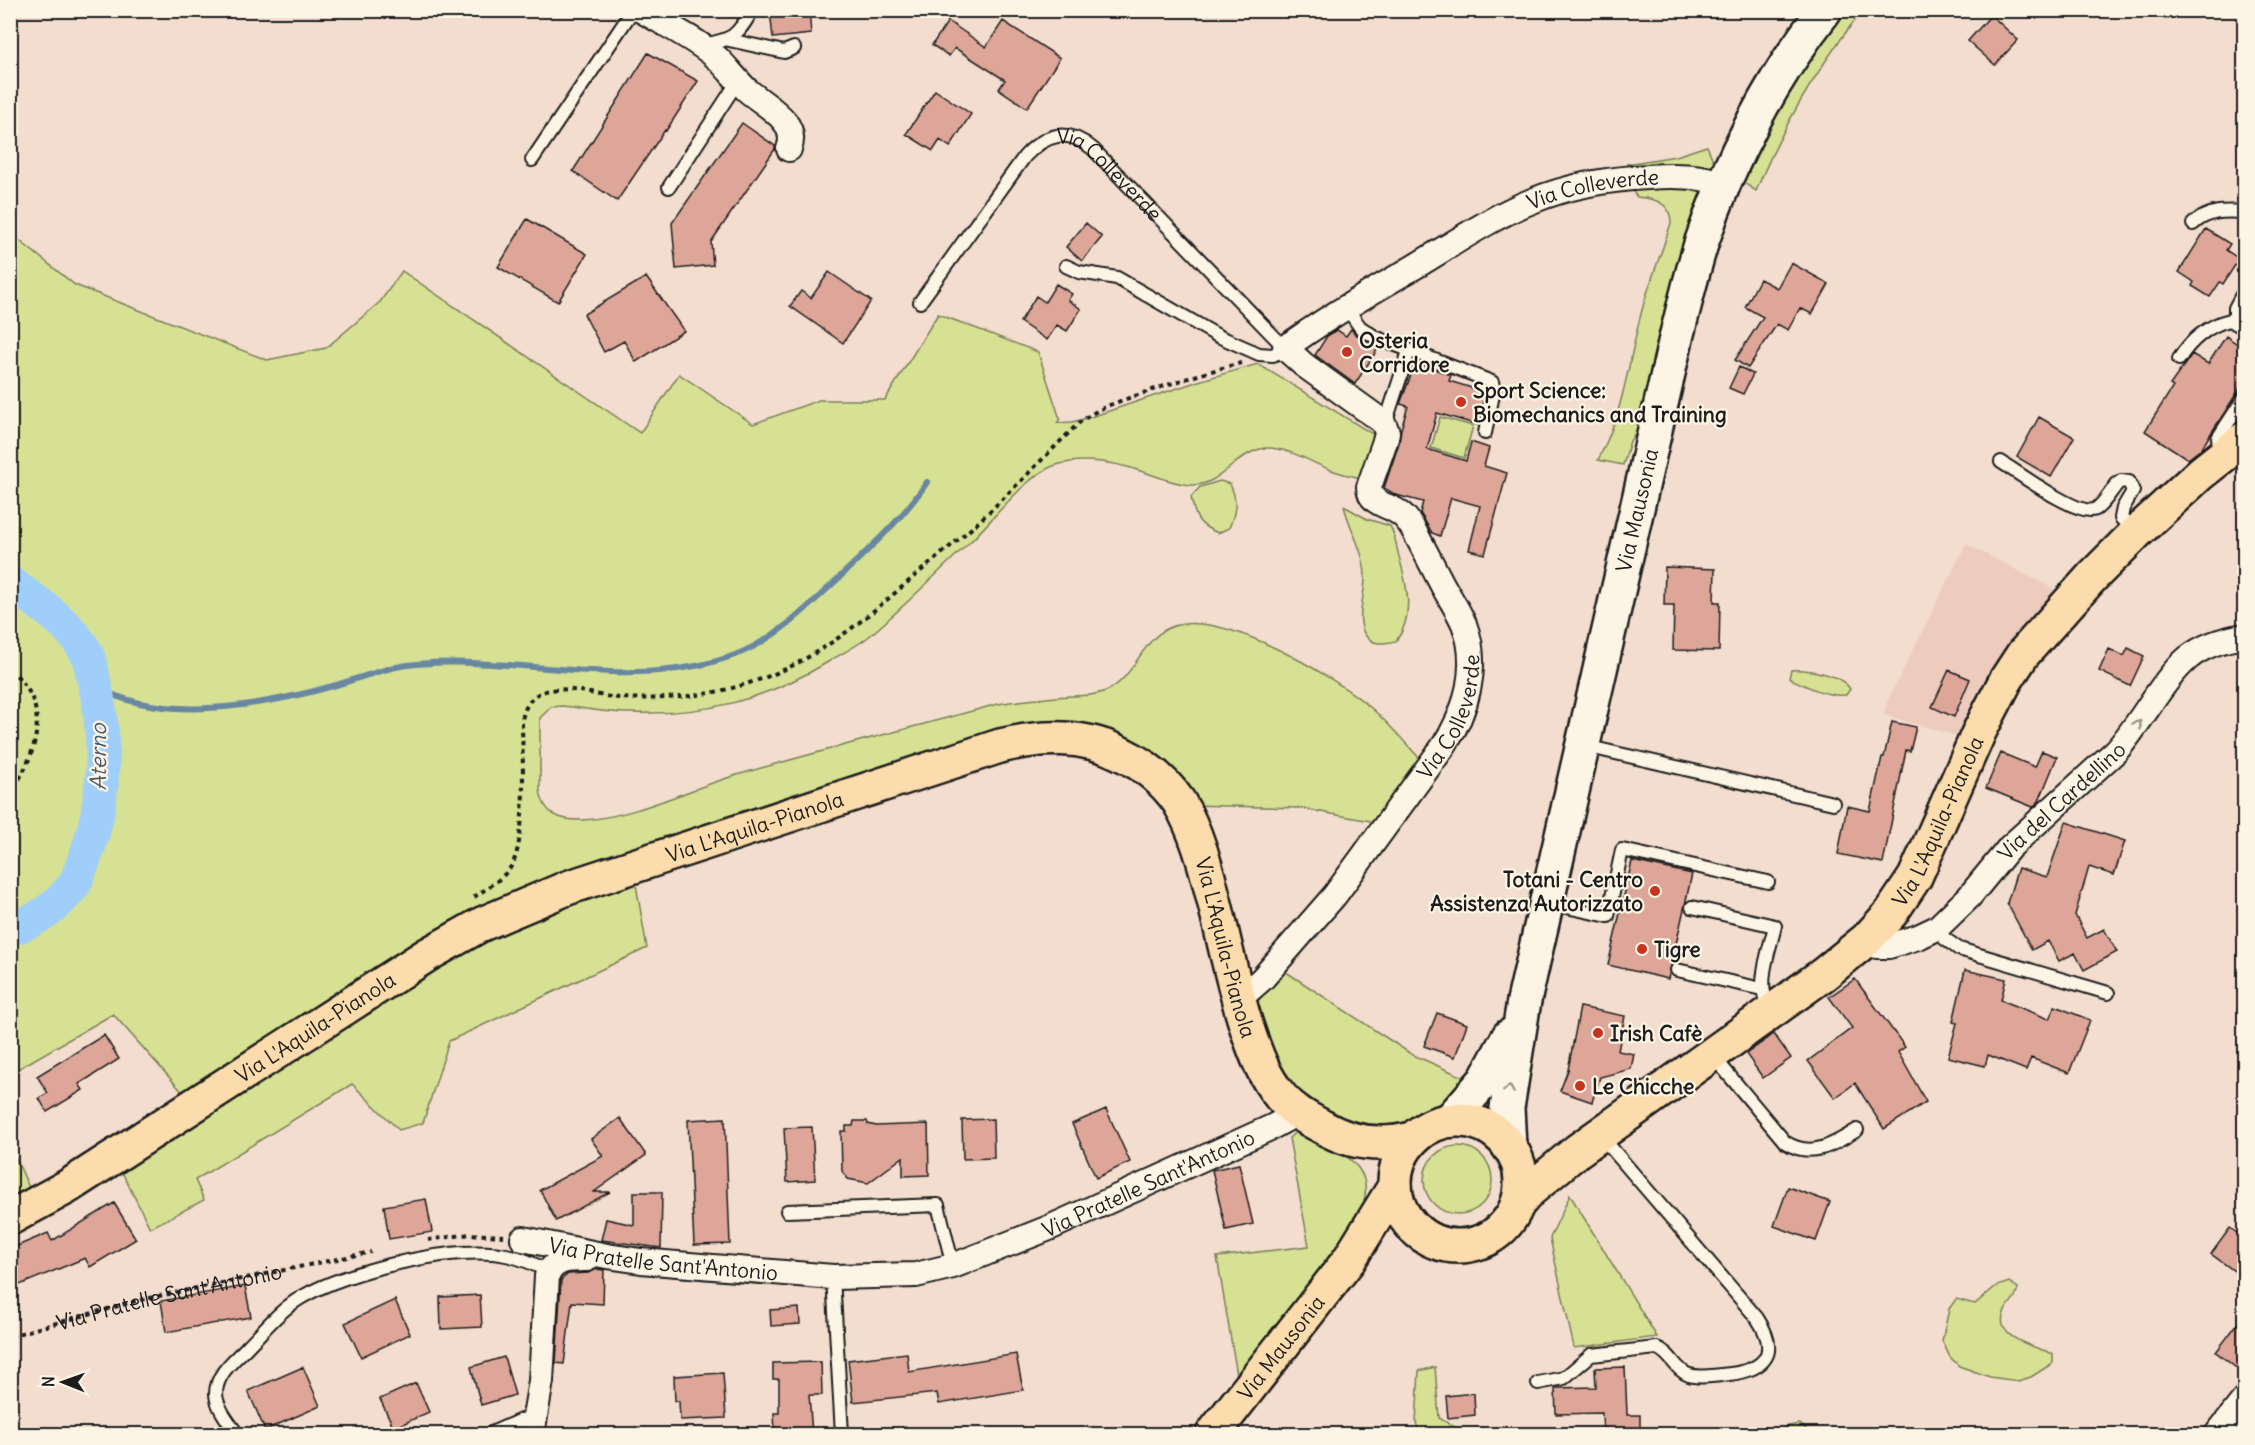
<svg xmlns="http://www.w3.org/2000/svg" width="2255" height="1445" font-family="Delius,sans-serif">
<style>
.built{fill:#edccbe}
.green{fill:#d6e194;stroke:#797e58;stroke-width:1.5}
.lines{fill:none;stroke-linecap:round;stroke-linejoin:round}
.stream{stroke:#6b87a2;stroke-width:6}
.river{stroke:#9fcefb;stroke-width:34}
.building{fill:#dea698;stroke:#1c1c1c;stroke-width:1.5}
.service-casing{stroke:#1c1c1c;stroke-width:16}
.minor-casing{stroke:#1c1c1c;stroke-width:28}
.secondary-casing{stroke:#1c1c1c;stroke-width:38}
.primary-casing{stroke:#1c1c1c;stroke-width:38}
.path{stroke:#1c1c1c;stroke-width:4;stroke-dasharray:4.5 4.5;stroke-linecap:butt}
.service{stroke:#fcf5e5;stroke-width:12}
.minor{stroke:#fcf5e5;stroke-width:24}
.secondary{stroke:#fcf5e5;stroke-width:33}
.primary{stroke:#fcdcac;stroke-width:33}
.oneway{stroke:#97938b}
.poi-dot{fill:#c8321e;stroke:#fcf5e5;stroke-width:2}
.labels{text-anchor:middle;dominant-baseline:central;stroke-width:4.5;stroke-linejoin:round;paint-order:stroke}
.street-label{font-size:21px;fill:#1c1c1c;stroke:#fcf5e5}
.poi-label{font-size:21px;font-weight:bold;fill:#1c1c1c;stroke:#fcf5e5;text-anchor:start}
.water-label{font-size:22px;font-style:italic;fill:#4a5a6a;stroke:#fcf5e5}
</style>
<rect width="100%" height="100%" fill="#f3ddce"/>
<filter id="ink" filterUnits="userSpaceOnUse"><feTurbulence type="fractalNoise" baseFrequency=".0167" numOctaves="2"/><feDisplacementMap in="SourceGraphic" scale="12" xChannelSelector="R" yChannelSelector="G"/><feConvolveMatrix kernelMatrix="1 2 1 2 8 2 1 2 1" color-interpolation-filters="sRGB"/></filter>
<g filter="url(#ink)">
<path class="built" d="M1966,544L2058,591L1960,737L1884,715L1887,702Z"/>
<path class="green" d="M1841,11H1862C1818,67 1783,125 1756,191L1736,178L1783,90Z
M1707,146L1716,167L1645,418L1630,441L1623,465L1598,460C1624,411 1628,363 1642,310C1650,281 1662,252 1671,223C1671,202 1655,199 1637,197L1628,185L1627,164L1676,156Z
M10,233L75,285L267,360L326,348L380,302L402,271L640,433L679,374L753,424L819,400H885L938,314L1038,352L1060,419L1057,423L1072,422L1091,417L1202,380L1258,364L1376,436L1361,478C1352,476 1343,474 1334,471C1314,464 1293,450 1271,448C1239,446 1223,487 1191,485C1175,484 1161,478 1147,473C1119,463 1083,456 1053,466C1026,476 992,521 970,542C936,574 903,608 867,638C855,647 841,654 828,662C763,701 705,715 630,713C607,713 584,708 562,706L551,707L540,718V791C544,815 560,821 584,820C638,816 685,790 737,775C823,750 911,728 998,704C1017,701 1036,699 1056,697C1074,695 1093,698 1110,689C1136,675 1143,635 1174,626C1224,611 1331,674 1370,707C1389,723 1406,744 1424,763L1381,823L1299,808L1192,805L1167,772L989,737L699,826L550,881L185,1095L113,1014L11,1073Z
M1440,417L1473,426L1464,458L1431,448Z
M1220,481L1230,484C1238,501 1236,511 1229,528L1218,533C1197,525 1195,517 1191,497L1200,487Z
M1344,506L1367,519L1390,526C1395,535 1396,543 1398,553C1406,581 1416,615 1396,641C1385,643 1374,646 1366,636C1354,621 1366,593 1365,576C1364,550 1350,530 1344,506Z
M1791,670C1808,669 1841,674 1850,689L1846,695C1827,697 1806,686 1789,678Z
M635,879L647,948L449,1041L423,1123L399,1130L352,1084L195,1180L204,1200L150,1228L120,1168L364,1009L522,920Z
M1280,968L1411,1054L1472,1081L1445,1105L1425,1114L1407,1127L1355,1131L1283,1085L1255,1006Z
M1298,1130C1341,1152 1387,1166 1355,1225L1238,1381L1217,1257L1309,1246L1289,1138Z
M10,1145L31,1192L10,1203Z
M1424 1180a34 34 0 1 1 68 0a34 34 0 1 1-68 0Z
M1570,1195L1657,1337L1574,1348L1550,1238Z
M2009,1282L2018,1288C2017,1299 2008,1303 2004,1313C1993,1339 2038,1347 2053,1354V1363L2031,1377L2018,1381L1990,1377L1959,1366L1950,1357L1942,1341L1949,1309L1956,1299L1975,1304L1995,1287Z
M1435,1367L1439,1418L1467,1434H1419L1416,1422L1419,1371Z
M1800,1424L1812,1434H1784L1788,1426Z"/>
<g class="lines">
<path class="stream" d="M96,687C164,724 262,706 333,686C361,678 388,666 417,664C523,655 632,693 735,655C779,638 811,604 844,573C874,544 904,517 927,482"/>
<path class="river" d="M10,583C38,603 71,623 87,654C90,660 91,669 93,676C108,735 106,804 84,860C81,868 78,879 73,886C57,907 37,921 10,929"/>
</g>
<path class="building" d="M770,10H809L811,34L773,38Z
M1991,15L2018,40L1995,65L1968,41Z
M948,21L986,47L1003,21L1060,58L1027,108L999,89L1005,80L955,48L949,56L932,45Z
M648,53L698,81L666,131L665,130L617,201L573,171Z
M935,90L971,114L950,147L940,140L933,151L906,134Z
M742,123L775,146V149L711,242L713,265L676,269L672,223Z
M527,219L587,254L558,302L498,267Z
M1086,223L1102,237L1082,261L1066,247Z
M2206,229L2230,244L2226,250L2239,259L2223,284L2220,282L2210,297L2192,286L2194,282L2179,272Z
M1791,263L1829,284L1812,314L1800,308L1788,330L1777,324L1748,368L1735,360L1763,317L1745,307L1760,279L1777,288Z
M829,272L871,301L843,343L790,306L801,291L811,298Z
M646,277L684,331L636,362L624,341L604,352L584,314Z
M1056,284L1072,294L1068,300L1081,309L1067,331L1057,325L1047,340L1020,322L1036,296L1045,302Z
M1351,329L1355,334L1379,347L1355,384L1315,355L1327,336L1337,330L1346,336Z
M2226,336L2244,349V382L2201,449L2188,459L2145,431L2173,387L2170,385L2192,354L2208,364Z
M1416,362L1451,375L1449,381L1485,392L1478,425L1437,413L1427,449L1466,461L1471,442L1489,448L1484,466L1507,473L1485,554L1469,550L1480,506L1451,498L1440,536L1432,533L1420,513L1423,502L1396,495L1384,488L1399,443L1401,429L1408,406L1400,404Z
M1739,367L1753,374L1743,394L1729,388Z
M2039,417L2074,437L2051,477L2017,457Z
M1665,567L1715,569L1714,602H1720L1719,651L1673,650L1674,605H1664Z
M2128,648L2144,656L2130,686L2099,671L2109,649L2124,656Z
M1949,670L1970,679L1954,717L1932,707Z
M1892,722L1916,727L1910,751L1906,750L1883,863L1838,854L1847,806L1870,811L1882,757H1884Z
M2042,751L2057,757L2039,801L2033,807L1986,788L2001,753L2035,767Z
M2066,822L2125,841L2114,875L2089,867L2075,915L2087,938L2104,929L2117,952L2084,970L2075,953L2059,961L2048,941L2032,950L2007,903L2018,868L2047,877Z
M1632,861L1692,874L1668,979L1608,965Z
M1965,970L2006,979L2001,1000L2049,1019L2055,1006L2090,1020L2069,1073L2031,1058L2026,1070L1988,1055L1985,1066L1948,1057L1957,1023L1953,1022Z
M1855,979L1905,1047L1898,1052L1926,1102L1884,1129L1855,1083L1835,1098L1808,1061L1852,1028L1829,997Z
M1580,1007L1625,1016L1618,1051L1634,1054L1631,1069L1600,1077L1592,1102L1560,1091L1568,1070Z
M1437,1013L1467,1024L1455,1057L1424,1046Z
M1774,1034L1791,1058L1763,1078L1746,1054Z
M104,1035L119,1059L79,1084L83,1090L47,1112L39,1098L48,1093L37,1076Z
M1106,1109L1130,1162L1096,1178L1072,1124Z
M620,1118L646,1155L594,1192H610L556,1221L540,1190L603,1156L591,1139Z
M725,1118L730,1244L694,1245L688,1120Z
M993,1119L994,1158L963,1159L962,1120Z
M854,1121H867L868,1124L876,1126L928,1124L929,1175L903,1176V1157L868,1183L848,1179L842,1171L841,1131H846V1126H853Z
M812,1127L815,1180L787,1182L784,1128Z
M1239,1164L1253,1224L1226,1230L1212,1170Z
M1788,1187L1830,1202L1816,1241L1774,1226Z
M634,1192H662L661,1248L601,1240L606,1219L634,1225Z
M426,1199L432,1232L389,1239L384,1206Z
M114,1203L136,1239L90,1267L85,1258L10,1289V1249L48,1233L52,1241Z
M2230,1228L2244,1238V1278L2211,1254Z
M597,1269L604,1270L603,1304L572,1302L564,1364L556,1363L561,1280L568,1274L588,1273Z
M245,1286L251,1317L166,1332L161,1301Z
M480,1295L482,1327L441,1329L440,1297Z
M395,1300L410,1334L361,1357L345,1323Z
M799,1308L800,1324L771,1326L770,1310Z
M2244,1315V1374L2216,1352Z
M907,1353L909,1372L1016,1354L1023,1390L939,1404L937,1393L853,1402L848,1360Z
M504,1357L515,1395L481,1405L471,1367Z
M821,1362L822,1395H809L812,1434H775L774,1413H779V1379H773V1363Z
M303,1367L320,1406L265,1430L248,1391Z
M1625,1367L1627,1415H1640V1434H1603L1602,1413L1556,1414L1555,1388L1596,1387L1595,1368Z
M723,1373L726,1418L680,1420L679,1401H675L674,1376Z
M416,1383L429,1412L394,1428L380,1399Z
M1474,1393L1475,1415L1448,1418L1446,1396Z"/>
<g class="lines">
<defs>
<g id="service">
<path d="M729,40L784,52L794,48"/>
<path d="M702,45C732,40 737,37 752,10"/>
<path d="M532,160L633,10"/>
<path d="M669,187L738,81"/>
<path d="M2193,224C2209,210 2224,211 2244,212"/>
<path id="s2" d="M920,302L1025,156C1046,134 1067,127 1093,149L1285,348L1273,355L1259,354L1218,336L1117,278L1079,272L1066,266"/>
<path d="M1346,307L1360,327L1375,337L1492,382L1494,390L1485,433"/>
<path d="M2235,322V308L2244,291"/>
<path d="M2179,359C2190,341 2208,325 2230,320L2244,328"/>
<path d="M1383,422L1389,412L1409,351"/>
<path d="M2224,453L2219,446L2218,438L2244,398"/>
<path d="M2001,462C2017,472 2080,518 2096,509C2104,504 2111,491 2117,484L2121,481L2129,482L2133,491L2123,508L2121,518L2135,532"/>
<path d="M1585,746L1833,803"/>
<path d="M1548,903L1608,916L1622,850L1768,882"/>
<path d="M1692,907L1775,926C1769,952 1754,987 1771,1011"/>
<path d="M1937,928L1945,939L1959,949L2108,993"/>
<path d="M1677,970L1762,989"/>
<path d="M1713,1056L1785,1142C1811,1159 1833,1145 1857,1130"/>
<path d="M787,1211L938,1205L953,1266"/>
<path d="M833,1277L842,1434"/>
<path d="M1538,1383L1564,1378L1591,1355L1657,1348C1671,1353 1675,1370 1689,1375C1699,1378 1711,1376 1721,1375C1761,1372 1783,1357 1757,1318L1601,1136"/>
<path d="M237,1434C230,1423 217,1409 216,1394C216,1373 235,1360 248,1346C265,1329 281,1309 302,1297C348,1270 455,1245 506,1255C522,1258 535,1264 549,1272"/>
<path d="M489,1434L521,1420L535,1417"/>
</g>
<g id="minor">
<path d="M641,10C666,25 694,38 716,57C727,67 736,80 747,90C765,106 800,121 789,149"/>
<path id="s3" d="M1867,939L1876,946H1889L1918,937L1937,928L1969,897L2010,847L2116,751C2141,723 2162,680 2188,658C2204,645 2225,639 2244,636"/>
<path id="s4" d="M1239,999L1262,979L1335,895L1443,747C1467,712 1480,665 1464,624C1458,610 1449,597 1442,584C1432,565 1422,545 1412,527C1408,521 1404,515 1398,512C1386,504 1370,504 1369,487L1386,438L1387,432L1383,422L1304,365L1285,348C1324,319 1367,295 1409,270C1449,247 1489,218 1532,201C1568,186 1609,179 1648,177C1674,175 1700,175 1724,184"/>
<path id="s5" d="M523,1239L607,1256L641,1261L833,1277L916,1275L953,1266L1049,1228L1272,1127L1285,1120L1296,1111"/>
<path d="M532,1434L541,1381L547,1276C554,1258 571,1259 587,1259"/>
<path d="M2217,1434L2244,1400"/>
</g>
<g id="secondary">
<path d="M1450,1120L1485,1080L1509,1036"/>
<path id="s6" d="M1509,1147L1507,1108L1524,1001L1677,334C1685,303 1692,272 1702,241C1729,160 1772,78 1825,10"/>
</g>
<g id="primary">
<circle cx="1458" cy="1183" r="63"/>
<path id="s7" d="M1517,1205L1529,1191L1577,1151L1824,974L1867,939L1891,913L1915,877L1979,732L2006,680L2023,654L2092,577L2136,533L2201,473L2244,439"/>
<path id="s8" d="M10,1218L67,1187L427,955L482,924L567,888L1000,746C1041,736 1082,734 1120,753C1143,764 1164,780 1179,802C1196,830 1205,864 1213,896C1224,939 1233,985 1247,1028C1255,1052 1264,1077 1281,1097C1292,1110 1306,1118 1321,1126C1349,1143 1380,1147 1412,1139"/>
<path id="s9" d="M1213,1434L1349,1260L1395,1186"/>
</g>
</defs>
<use href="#service" class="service-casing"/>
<use href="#minor" class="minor-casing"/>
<use href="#secondary" class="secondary-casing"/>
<use href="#primary" class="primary-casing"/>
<g class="path">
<path d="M10,669C16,675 22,681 26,687C49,721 31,764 10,793"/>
<path d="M474,897C486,889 501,880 510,868C528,843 522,753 522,720C524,708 530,697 542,692C566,684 595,696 619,698C663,700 707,697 749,683C812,664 860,623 909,581C931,562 954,544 975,525C1011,492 1044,457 1079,423C1098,407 1123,400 1147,392C1178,381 1209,371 1241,363"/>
<path d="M428,1240L470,1234L504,1236"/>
<path id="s1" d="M10,1336L140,1300L371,1252"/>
</g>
<use href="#service" class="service"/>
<use href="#minor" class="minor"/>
<use href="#secondary" class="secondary"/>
<use href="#primary" class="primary"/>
</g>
<defs><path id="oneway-chevron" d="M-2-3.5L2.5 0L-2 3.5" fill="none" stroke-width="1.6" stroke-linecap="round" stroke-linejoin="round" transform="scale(1.5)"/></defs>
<g class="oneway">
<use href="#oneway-chevron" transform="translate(2138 724) rotate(-54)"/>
<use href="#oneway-chevron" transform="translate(1509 1089) rotate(-81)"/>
</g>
</g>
<g class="poi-dot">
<circle cx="1347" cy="352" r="6"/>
<circle cx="1461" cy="402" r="6"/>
<circle cx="1655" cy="891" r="6"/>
<circle cx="1642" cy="949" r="6"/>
<circle cx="1598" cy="1033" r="6"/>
<circle cx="1580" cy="1086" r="6"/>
</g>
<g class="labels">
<g class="street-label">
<text stroke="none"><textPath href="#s2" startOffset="285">Via Colleverde</textPath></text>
<text stroke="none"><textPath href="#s4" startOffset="1168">Via Colleverde</textPath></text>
<text stroke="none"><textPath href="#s6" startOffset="651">Via Mausonia</textPath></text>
<text stroke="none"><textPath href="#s4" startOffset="356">Via Colleverde</textPath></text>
<text stroke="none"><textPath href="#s3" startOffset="254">Via del Cardellino</textPath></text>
<text stroke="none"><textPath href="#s7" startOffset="579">Via L'Aquila-Pianola</textPath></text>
<text stroke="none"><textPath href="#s8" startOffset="846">Via L'Aquila-Pianola</textPath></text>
<text stroke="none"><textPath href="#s8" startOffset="1458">Via L'Aquila-Pianola</textPath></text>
<text stroke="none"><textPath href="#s8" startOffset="360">Via L'Aquila-Pianola</textPath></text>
<text stroke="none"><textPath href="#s5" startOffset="646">Via Pratelle Sant'Antonio</textPath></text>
<text stroke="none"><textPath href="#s5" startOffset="142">Via Pratelle Sant'Antonio</textPath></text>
<text stroke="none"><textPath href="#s1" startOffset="164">Via Pratelle Sant'Antonio</textPath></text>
<text stroke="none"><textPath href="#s9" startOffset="110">Via Mausonia</textPath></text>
</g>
<g class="poi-label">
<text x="1359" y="340">Osteria<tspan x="1359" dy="24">Corridore</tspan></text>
<text x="1473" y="390">Sport Science:<tspan x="1473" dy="24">Biomechanics and Training</tspan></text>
<text x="1643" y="879" text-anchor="end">Totani - Centro<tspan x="1643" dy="24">Assistenza Autorizzato</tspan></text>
<text x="1654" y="949">Tigre</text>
<text x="1610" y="1033">Irish Cafè</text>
<text x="1592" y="1086">Le Chicche</text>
</g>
<g class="water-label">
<text transform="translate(98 757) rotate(-90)">Aterno</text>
</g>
</g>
<rect width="2255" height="1445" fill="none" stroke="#fcf5e5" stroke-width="36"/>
<rect x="18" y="18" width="2219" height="1409" fill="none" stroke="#1c1c1c" stroke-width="2" filter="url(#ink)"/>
<g transform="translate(63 1382) rotate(271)" stroke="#fcf5e5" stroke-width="4.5" paint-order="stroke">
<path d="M0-4.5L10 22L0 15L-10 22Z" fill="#1c1c1c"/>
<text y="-9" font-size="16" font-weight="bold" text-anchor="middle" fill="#1c1c1c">N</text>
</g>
</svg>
